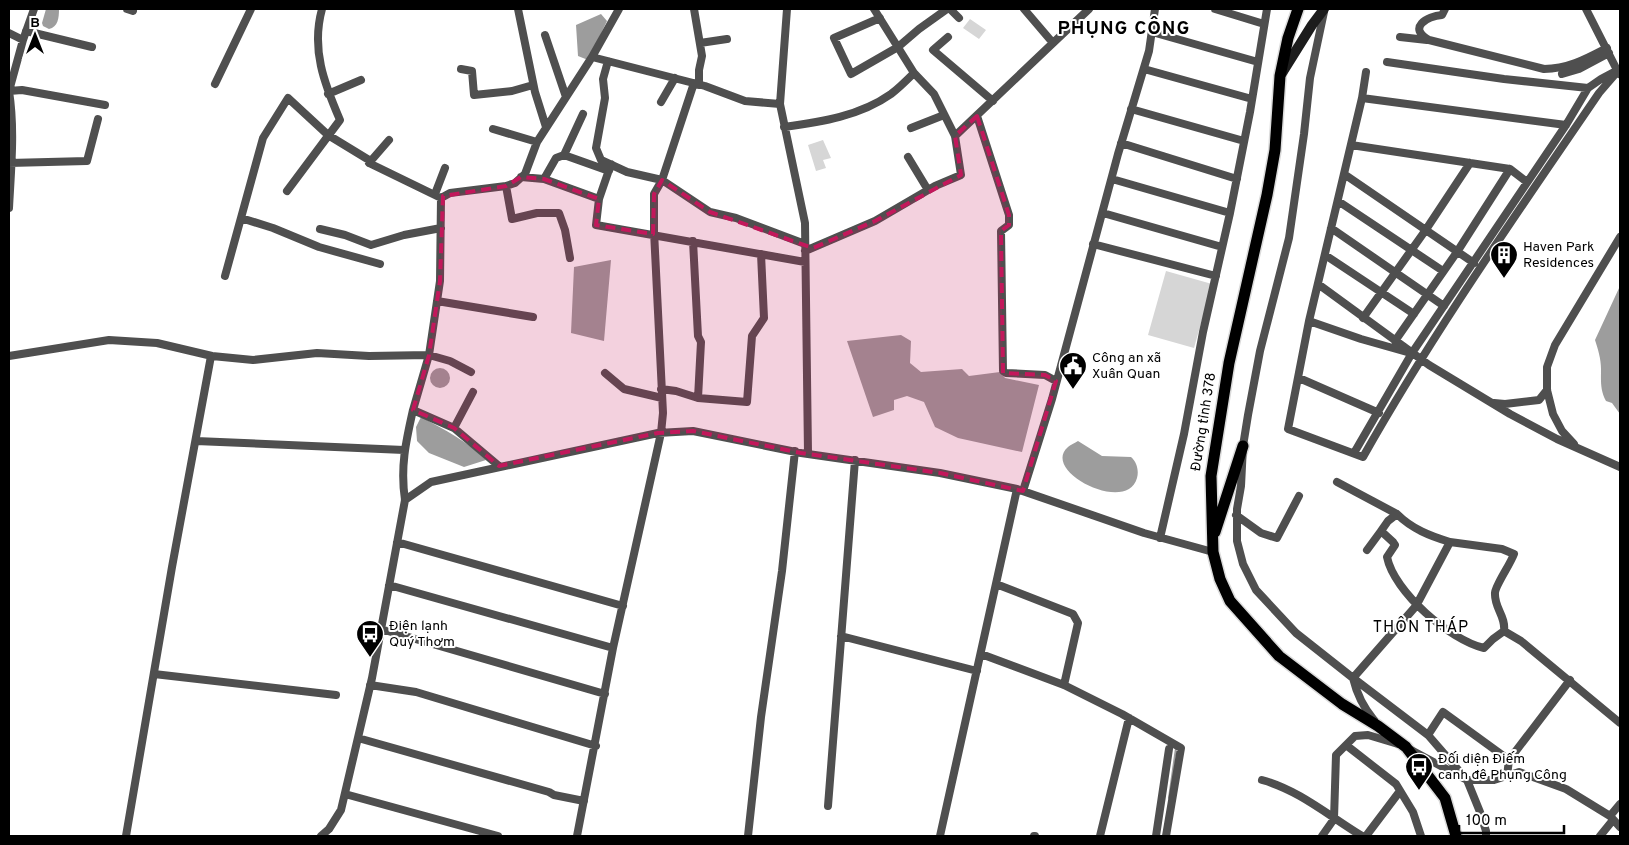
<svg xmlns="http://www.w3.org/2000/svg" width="1629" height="845" font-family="Overpass,sans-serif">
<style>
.green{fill:#d6d6d6}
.water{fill:#9d9d9d}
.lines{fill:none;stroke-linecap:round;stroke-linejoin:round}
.stream{stroke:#9d9d9d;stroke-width:2}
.primary-casing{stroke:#dbdbdb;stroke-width:14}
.street{stroke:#4f4f4f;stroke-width:8}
.secondary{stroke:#1c1c1c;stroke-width:10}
.primary{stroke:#000;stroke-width:11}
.marked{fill:#c2185b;fill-opacity:0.2;stroke:#c2185b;stroke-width:4;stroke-dasharray:10 6;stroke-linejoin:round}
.labels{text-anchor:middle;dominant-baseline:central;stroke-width:4;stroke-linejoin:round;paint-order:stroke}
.poi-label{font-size:14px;fill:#000;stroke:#fff;text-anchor:start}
.street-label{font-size:14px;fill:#000;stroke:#fff}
.quarter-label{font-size:16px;letter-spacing:1px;fill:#000;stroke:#fff}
.district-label{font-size:19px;font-weight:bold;letter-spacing:1px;fill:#000;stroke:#fff}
</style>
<rect width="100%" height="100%" fill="#fff"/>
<path class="green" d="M970,19L986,30L979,39L963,28Z
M823,140L831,158L823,160L826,168L816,171L808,145Z
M1166,271L1212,284L1194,348L1148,335Z"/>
<path class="water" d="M46,9H59C59,18 58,27 49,29L43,26L42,23Z
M601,14L607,21L588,60L578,56L576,25Z
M611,260L604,341L571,333L574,267Z
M1620,286V414L1612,403L1606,401C1600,390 1601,381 1601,369C1601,359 1598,349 1595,340Z
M901,335L911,341L910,363L921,372L962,369L969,376L1000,372L1005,378L1039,385L1022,452L958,438L935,427L924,402L907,396L894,400V410L873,417L847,341Z
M430 378a10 10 0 1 1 20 0a10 10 0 1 1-20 0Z
M421,417C445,430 467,441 486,460L464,467L429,453L417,441L416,427Z
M1078,441L1102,456L1131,457C1137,462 1139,471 1137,478C1127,515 1040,471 1068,447C1070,445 1075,443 1078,441Z"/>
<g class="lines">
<path class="stream" d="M1169,798L1176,748"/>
<defs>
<path id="primary" d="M1298,9L1288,38L1280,76L1275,150L1267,195L1229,363L1211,476L1213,552L1220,579L1230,601L1279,656L1342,704L1378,726L1406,747L1445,798L1456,836
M1215,532L1243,446"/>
</defs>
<use href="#primary" class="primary-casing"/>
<path class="street" d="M34,9L23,40L9,91L22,90L105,105
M127,9L133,11
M518,9L535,92L546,127
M694,9L702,56L699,70V85
M787,9L780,104L805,223L808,453
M950,9L959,18
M1215,9L1264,24
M1445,9L1442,15C1427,16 1407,28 1429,40L1544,69C1568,69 1586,59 1607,48
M1586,9L1619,74
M1324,12L1310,78L1304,134L1289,238L1260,351L1248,415L1243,446L1241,486L1237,509V541L1243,564L1256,590L1296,633L1353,678L1428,735L1467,780L1480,812L1486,831V836
M880,18L834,38L851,74L898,47L919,29L947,9
M26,31L92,47
M1152,32L1258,62
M9,33L23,40
M545,35L566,97
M948,37L933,50L993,101
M1400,37L1427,40
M700,43L727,39
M1053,43L1089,9
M592,57L705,86L745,101L780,104
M608,61L603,79L605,98L596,148L601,160L627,172L662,180L710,212L736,218L805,244
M1387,62L1504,79L1588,88
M461,69L472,71L474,95L512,91L533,85
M1144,69L1252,99
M1562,74L1579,69L1609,53
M215,84L251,9
M9,91C15,129 11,169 9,208
M328,94L361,80
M1362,98L1366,72
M661,102L675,78
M1131,109L1244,141
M977,116L1009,215V225L1001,231L1003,371L1006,373L1045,375L1056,381
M1566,125L1362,98L1309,321L1288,429L1363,457C1434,331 1518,212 1599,93L1618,71
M784,127C821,122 860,116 891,94C899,88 907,80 914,73L874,9
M911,128L944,115
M493,129L537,142
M955,136L1053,43L1024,9
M1121,143L1237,179
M1351,145L1510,169L1527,182
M564,155L609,171
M908,157L928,190
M9,163L87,161L98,119
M369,163L389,140
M611,164L599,199L596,225L805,262
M1344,174L1474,263
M521,177L544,179L599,199
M544,179L556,158L564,155L583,114
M1112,179L1230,213
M506,186L512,219L537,213H559L565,230L570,258
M287,191L340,120C324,83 311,49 322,9
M435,194L445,168
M1338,201L1443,271
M1103,213L1222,247
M241,218L273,228L319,247L380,264
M1331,228L1444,306
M320,229L345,235L371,245L404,235L441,228
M693,241L698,336L701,342L698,398
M1093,244L1216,276
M805,251L875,221L935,186L961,175L955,136L934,94L914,73
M1325,255L1414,314
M225,276L263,138L288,98L328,135L369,160V163L441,198
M1318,284L1429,365L1510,414L1557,439L1620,467
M437,301L533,317
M1363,318L1425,231L1470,163
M1309,321L1361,339L1407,352
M1395,341L1457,252L1510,169
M9,356L109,340L157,343L212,356L253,360L317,353L369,356L429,355L450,361L471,372
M605,373L624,389L662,398
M1299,378L1379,413
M661,389L676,391L698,398L747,402L752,336L764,318L761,254
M1494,403L1505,404L1539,400L1547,390
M454,428L473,392
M196,441L404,450
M1574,444L1562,431L1553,414L1547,390V367L1555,345L1620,237
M1354,453L1412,353L1566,125L1588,88L1601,79L1616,71
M499,466L454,428L413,410L429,355L440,281L441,198L450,193L506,186L515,183L525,174L537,142L592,57L619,9
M1337,482L1397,514L1388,521L1381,531L1393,542L1395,545L1387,557C1394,592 1450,640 1484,648L1493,639L1504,631L1521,641L1620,723
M1023,491L1052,399L1118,154L1149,51L1155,9
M405,500L431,482L658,433L693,431L801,453L940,473L1017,489L1144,533L1213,552
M1236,515L1261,533L1277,538L1299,496
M1160,538L1184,434L1203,332L1230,213L1250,112L1267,9
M397,542L623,606
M1450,542L1502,549L1514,554C1510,565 1495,586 1495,593C1494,608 1506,616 1504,631
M1367,550L1381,531
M996,584L1073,614L1078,623L1064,685
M389,585L613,648
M381,629L605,694
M841,636L977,671
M981,654L1064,685L1122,714L1181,748L1166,836
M154,674L336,695
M370,685L416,692L596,746
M1374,720C1363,707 1357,695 1353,678L1416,606L1450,542C1430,536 1412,529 1397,514
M1428,735L1443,712L1509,760
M358,738L549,792L554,795L584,801
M1346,745L1396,784L1413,812L1421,836
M1411,750L1467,780H1494L1519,772L1566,789L1610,816L1620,827
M1507,776L1509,760L1570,680
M1262,780C1299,790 1329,816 1362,836
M345,794L498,836
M828,806L855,460
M1610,816L1620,804
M126,836L172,567L211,356
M321,836L329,829L341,810L372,678L405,500C400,467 406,441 413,410
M577,836L613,648L661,433L663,413L654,231V194L662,180L694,83
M748,836L761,717L782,571L795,451
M940,836L1017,489
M1034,836H1035
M1100,836L1129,718
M1156,836L1169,749
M1322,836L1334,819L1336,755L1355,736L1368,735L1398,744
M1366,836L1400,791
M1600,836L1613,820"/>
<path class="secondary" d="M1282,73L1312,25L1324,9"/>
<use href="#primary" class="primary"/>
</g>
<path class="marked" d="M977,116L1009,215V225L1001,231L1003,373L1045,375L1056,381L1023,491L940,473L801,453L693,431L658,433L499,466L454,428L413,410L429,355L440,281L443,196L506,186L521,177L544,179L599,199L596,225L653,234L654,194L662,180L710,212L813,248L875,221L961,175L955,136Z"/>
<defs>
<symbol id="building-pin" viewBox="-11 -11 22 30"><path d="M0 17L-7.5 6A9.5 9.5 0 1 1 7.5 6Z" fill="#000" stroke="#fff"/><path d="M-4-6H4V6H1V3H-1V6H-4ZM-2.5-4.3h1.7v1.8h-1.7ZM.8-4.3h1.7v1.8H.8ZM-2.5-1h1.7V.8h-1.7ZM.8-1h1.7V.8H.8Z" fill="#fff"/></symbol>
<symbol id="civic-pin" viewBox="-11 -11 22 30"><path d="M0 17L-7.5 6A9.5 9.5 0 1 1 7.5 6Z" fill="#000" stroke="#fff"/><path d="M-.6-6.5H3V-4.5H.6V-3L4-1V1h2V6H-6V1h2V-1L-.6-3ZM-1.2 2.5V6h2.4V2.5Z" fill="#fff"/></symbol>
<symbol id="bus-pin" viewBox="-11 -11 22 30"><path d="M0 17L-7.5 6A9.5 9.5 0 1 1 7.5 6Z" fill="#000" stroke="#fff"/><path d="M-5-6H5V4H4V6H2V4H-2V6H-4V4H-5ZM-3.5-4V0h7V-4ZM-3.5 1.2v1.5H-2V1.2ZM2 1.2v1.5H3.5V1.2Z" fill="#fff"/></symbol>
</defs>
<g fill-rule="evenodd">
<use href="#building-pin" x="1488" y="239" width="32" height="43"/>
<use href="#civic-pin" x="1057" y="350" width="32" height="43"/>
<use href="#bus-pin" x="354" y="618" width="32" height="43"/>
<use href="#bus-pin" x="1403" y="751" width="32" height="43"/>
</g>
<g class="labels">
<g class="poi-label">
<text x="1523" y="247">Haven Park<tspan x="1523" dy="16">Residences</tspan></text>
<text x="1092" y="358">Công an xã<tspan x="1092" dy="16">Xuân Quan</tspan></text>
<text x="389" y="626">Điện lạnh<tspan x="389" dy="16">Quý Thơm</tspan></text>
<text x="1438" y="759">Đối diện Điếm<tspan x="1438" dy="16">canh đê Phụng Công</tspan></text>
</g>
<g class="street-label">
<text transform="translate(1204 422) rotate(-81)">Đường tỉnh 378</text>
</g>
<g class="quarter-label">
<text x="1421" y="628">THÔN THÁP</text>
</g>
<g class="district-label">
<text x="1124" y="29">PHỤNG CÔNG</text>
</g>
</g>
<rect width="1629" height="845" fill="none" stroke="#000000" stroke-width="20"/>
<g transform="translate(35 35)" stroke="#ffffff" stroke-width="4" paint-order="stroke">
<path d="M0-4L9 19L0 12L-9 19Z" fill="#000000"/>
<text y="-8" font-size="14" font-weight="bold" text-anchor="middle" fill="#000000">B</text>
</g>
<path d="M1459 825v8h105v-8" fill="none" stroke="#000000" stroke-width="2.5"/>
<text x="1466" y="825" font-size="15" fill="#000000" stroke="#ffffff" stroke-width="4" paint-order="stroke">100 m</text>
</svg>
